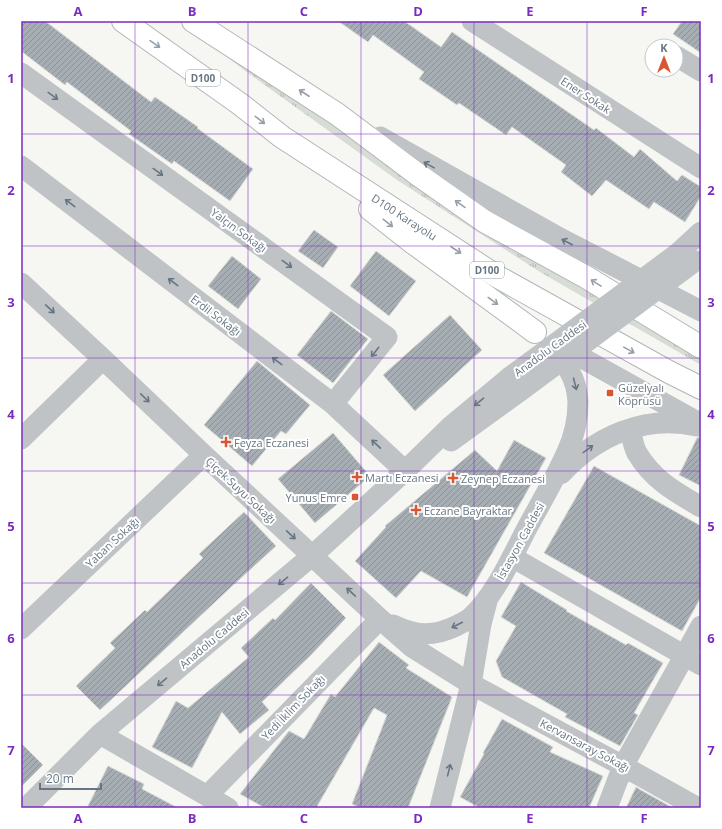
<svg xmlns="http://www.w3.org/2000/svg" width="722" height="829" font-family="'Open Sans',sans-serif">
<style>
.grass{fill:url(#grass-tufts)}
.building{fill:url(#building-hatch);stroke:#d7d7d5}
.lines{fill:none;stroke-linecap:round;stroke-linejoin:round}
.highway-casing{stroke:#b2b6b9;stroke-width:24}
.minor{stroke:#bfc3c6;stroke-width:21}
.highway{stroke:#fff;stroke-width:22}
.minor-bridge{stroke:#bfc3c6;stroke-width:21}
.oneway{stroke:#959fa8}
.oneway2{stroke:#677682}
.grid{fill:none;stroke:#7b2cbf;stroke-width:1;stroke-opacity:0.55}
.poi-dot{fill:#d85730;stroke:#fff;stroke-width:1.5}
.labels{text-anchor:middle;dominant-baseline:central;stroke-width:4;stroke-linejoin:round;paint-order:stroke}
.shield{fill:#fff;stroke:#959fa8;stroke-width:1}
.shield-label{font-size:10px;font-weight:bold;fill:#677682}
.street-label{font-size:11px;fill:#677682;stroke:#fff}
.poi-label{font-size:11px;fill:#677682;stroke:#fff;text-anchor:start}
.neatline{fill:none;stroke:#7b2cbf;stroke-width:1.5}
.grid-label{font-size:13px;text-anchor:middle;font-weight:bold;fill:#7b2cbf}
</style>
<defs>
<pattern id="grass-tufts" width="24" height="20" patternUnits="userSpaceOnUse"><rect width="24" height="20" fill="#d7dcd4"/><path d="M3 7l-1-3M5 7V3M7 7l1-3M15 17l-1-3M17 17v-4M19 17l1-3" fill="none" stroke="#b2b7b1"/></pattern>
<pattern id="building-hatch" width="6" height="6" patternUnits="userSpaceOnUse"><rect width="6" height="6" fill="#a6aeb3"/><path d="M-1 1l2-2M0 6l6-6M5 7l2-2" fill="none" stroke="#8b9297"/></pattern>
</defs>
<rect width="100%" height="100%" fill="#f6f6f2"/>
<path class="grass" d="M181,21H204L315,106L701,350V365L540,272L397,180L244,70Z"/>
<path class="building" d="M21,21H45L151,102L155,97L198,127L197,128L253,169L230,201L174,161L172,164L129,134L131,131L67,82L65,85L21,51Z
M338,21H404L441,47L452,32L594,130L596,128L634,157L640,149L677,181L682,175L701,187V196L685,222L654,202L649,209L606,180L592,196L561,172L566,165L512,127L506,135L459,103L457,105L419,79L424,72L373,35L368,42Z
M682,21H701V53L673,34Z
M314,230L338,247L323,268L298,251Z
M376,251L416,281L389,316L350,286Z
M232,256L261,279L238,309L208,286Z
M331,311L368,339L333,383L297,355Z
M450,315L482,350L415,411L383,375Z
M257,361L310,405L286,434L281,431L252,466L204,425Z
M333,433L370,476L315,523L278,479Z
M701,437V486L679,475L697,438Z
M514,440L546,458L467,597L421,571L396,598L355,561L386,527L385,526L475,450L497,471Z
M594,466L701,526V597L682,631L544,553Z
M244,512L276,546L230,588L100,710L76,686L115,648L110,643L145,610L147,612L203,558L199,554Z
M521,582L567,610L566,611L626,645L628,643L663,663L634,713L638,715L620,746L565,717L567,714L502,677L496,661L516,626L501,617Z
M311,583L346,618L310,656L262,702L269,710L240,734L222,712L192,768L152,747L176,701L188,708L249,657L241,648L273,618L275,620Z
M379,642L409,665L406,668L452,697L408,808H361L352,804L387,715L374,708L316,808H265L240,794L289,731L304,739L331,694L335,697Z
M502,719L553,747L550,752L603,776L589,808H480L460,797L484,754L483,753Z
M21,743L43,765L21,787Z
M108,766L144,784L142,789L178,808H87Z
M636,787L639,789L673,808H626Z"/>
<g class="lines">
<defs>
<g id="highway">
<path id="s1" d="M123,21L240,104L282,137L498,277L669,372L701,388"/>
<path d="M193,21L337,114L417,174L484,221L586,277L701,347"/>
<path d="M370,209L412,242L535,332"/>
</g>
</defs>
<use href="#highway" class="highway-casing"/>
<path class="minor" d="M472,21L701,168
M676,56L701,71
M21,73L387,337L333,404
M380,137L556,236L701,311
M21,166L333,404L405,471
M677,254L701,232
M21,283L103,359L204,455L380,619L412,647L471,684L623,766L698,808
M557,344L701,424
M630,429C632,436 633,446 637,453C653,480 675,492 701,507
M21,439L103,359
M451,441L520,391
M561,474C596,436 645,414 697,426
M512,557L701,665
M393,625C416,636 433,637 456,626C461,623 466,622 470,618C493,599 512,557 526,530C540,504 555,479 567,452C574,437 578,418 578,402C577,378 566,363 550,347
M21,629L204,455
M100,734L228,808
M207,796L380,619
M26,808L100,734L313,555L405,471L451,426L510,377
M440,808L471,684L481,624L487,601
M607,808L623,766L701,626"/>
<use href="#highway" class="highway"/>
<path class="minor-bridge" d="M510,377L677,254
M520,391L695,261"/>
</g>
<defs><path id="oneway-shaft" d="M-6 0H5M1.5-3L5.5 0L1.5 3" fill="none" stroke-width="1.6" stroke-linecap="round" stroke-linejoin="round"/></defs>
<g class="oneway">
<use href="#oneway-shaft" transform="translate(155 44) rotate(35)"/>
<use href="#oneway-shaft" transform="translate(304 93) rotate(-147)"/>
<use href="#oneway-shaft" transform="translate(260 120) rotate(38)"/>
<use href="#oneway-shaft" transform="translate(460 204) rotate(-145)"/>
<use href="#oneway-shaft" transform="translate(388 223) rotate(38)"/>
<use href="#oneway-shaft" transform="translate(456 250) rotate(33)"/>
<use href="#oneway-shaft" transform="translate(596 283) rotate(-148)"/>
<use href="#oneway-shaft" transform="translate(493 301) rotate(36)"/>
<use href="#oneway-shaft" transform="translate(629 350) rotate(29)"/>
</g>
<g class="oneway2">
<use href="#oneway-shaft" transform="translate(53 96) rotate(36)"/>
<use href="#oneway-shaft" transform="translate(429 165) rotate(-151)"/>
<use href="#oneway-shaft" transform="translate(158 172) rotate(36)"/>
<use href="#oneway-shaft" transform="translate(70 203) rotate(-143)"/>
<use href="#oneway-shaft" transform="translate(567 242) rotate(-153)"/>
<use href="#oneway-shaft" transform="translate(287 264) rotate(36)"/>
<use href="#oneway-shaft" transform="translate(173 282) rotate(-143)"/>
<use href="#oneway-shaft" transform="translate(50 309) rotate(43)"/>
<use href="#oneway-shaft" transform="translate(375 352) rotate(129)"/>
<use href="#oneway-shaft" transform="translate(277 361) rotate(-143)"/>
<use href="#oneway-shaft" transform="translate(575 384) rotate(76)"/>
<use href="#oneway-shaft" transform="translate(145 398) rotate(44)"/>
<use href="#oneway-shaft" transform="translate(479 402) rotate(140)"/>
<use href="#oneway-shaft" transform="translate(376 444) rotate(-137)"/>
<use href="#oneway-shaft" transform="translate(588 449) rotate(-36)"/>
<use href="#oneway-shaft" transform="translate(291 535) rotate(43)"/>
<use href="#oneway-shaft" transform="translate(283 581) rotate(140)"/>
<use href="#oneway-shaft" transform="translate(351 592) rotate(-137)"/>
<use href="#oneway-shaft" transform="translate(457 625) rotate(153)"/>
<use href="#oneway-shaft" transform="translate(162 682) rotate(140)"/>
<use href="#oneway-shaft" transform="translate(449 770) rotate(-76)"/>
</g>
<path class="grid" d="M135,21V808M248,21V808M361,21V808M474,21V808M587,21V808M21,134H701M21,246H701M21,358H701M21,471H701M21,583H701M21,695H701"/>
<g class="poi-dot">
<rect x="606" y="389" width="8" height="8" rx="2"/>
<path d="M224 436h4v4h4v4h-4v4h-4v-4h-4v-4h4z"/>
<path d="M355 471h4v4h4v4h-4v4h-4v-4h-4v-4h4z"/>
<path d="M451 472h4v4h4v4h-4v4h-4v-4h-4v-4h4z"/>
<rect x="351" y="493" width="8" height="8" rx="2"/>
<path d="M414 504h4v4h4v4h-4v4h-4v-4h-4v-4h4z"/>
</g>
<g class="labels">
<g class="shield">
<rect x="186" y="70" width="34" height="16" rx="3"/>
<rect x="470" y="262" width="34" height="16" rx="3"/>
</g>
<g class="shield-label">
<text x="203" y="78">D100</text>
<text x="487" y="270">D100</text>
</g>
<g class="street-label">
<text transform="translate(586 95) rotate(33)">Ener Sokak</text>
<text stroke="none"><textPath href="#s1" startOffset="343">D100 Karayolu</textPath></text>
<text transform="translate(239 230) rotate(36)">Yalçın Sokağı</text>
<text transform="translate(216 315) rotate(37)">Erdil Sokağı</text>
<text transform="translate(550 348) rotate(-36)">Anadolu Caddesi</text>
<text transform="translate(241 490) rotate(43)">Çiçek Suyu Sokağı</text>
<text transform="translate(520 541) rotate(-61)">İstasyon Caddesi</text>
<text transform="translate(112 542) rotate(-43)">Yaban Sokağı</text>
<text transform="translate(214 638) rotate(-40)">Anadolu Caddesi</text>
<text transform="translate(293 707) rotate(-46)">Yedi İklim Sokağı</text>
<text transform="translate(585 745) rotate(28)">Kervansaray Sokağı</text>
</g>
<g class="poi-label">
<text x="618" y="387">Güzelyalı<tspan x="618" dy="13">Köprüsü</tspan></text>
<text x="234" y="442">Feyza Eczanesi</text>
<text x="365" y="477">Martı Eczanesi</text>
<text x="461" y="478">Zeynep Eczanesi</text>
<text x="347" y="497" text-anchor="end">Yunus Emre</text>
<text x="424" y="510">Eczane Bayraktar</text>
</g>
</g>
<rect width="722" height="829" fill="none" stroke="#ffffff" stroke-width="44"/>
<g transform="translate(664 58)"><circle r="19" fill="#ffffff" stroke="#c2c8cd"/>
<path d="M0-3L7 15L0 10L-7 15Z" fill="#d85730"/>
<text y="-6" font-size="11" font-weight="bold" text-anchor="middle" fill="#677682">K</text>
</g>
<path d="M40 783v6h61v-6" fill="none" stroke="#677682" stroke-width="2"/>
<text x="46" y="783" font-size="12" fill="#677682" stroke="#ffffff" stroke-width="3" paint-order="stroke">20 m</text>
<rect x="22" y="22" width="678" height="785" class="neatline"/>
<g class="grid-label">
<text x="78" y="16">A</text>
<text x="192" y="16">B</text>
<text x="304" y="16">C</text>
<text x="418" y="16">D</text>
<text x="530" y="16">E</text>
<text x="644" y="16">F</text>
<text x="11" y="83">1</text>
<text x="711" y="83">1</text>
<text x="11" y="195">2</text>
<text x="711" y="195">2</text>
<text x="11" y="307">3</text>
<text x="711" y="307">3</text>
<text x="11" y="419">4</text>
<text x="711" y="419">4</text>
<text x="11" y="531">5</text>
<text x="711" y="531">5</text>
<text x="11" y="643">6</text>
<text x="711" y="643">6</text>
<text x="11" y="755">7</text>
<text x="711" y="755">7</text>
<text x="78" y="823">A</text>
<text x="192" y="823">B</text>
<text x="304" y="823">C</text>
<text x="418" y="823">D</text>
<text x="530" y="823">E</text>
<text x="644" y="823">F</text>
</g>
</svg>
